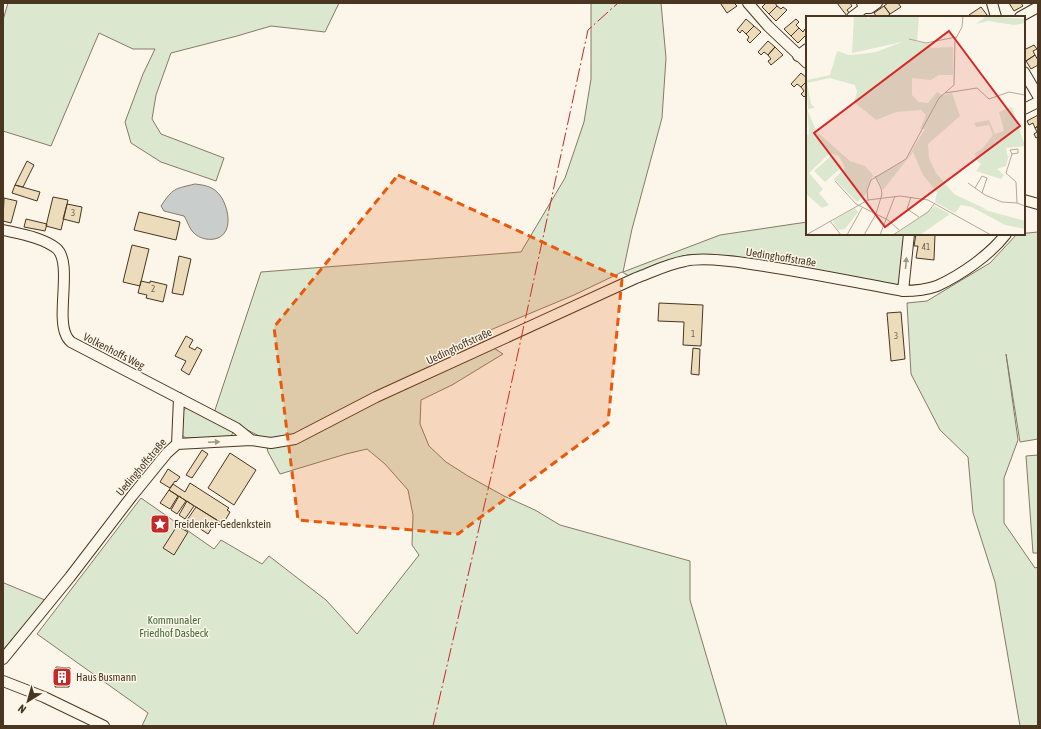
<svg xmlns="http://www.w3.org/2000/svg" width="1041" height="729" font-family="'Asap Condensed',sans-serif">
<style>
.green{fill:#dce7d0;stroke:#887966}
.water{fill:#c9cecd;stroke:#887966}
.building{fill:#ecdcbc;stroke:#4a3520}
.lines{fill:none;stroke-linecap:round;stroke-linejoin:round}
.minor-casing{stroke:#4a3520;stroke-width:12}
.minor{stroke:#fbf6e9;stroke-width:10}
.power{stroke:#c62828;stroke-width:1;stroke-dasharray:14 3 2 3;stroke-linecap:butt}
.oneway{fill:#a29684}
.marked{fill:#e8590c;fill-opacity:0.2;stroke:#e8590c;stroke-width:3;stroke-dasharray:8 5;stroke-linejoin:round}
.labels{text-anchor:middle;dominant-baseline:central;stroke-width:3;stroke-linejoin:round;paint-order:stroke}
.number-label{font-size:9px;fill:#725f47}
.street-label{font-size:11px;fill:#4a3520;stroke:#fbf6e9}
.poi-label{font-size:11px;fill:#4a3520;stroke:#fbf6e9;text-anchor:start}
.park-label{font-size:11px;fill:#436837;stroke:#fbf6e9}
.inset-road{fill:none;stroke:#b4a999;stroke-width:1}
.view{fill:#d62828;fill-opacity:0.15;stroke:#d62828;stroke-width:2}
.inset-edge{fill:none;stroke:#4a3520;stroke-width:2}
</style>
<rect width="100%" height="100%" fill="#fbf6e9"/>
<path class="green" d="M8,3H339L325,32L271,26L237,36L171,53L156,95L152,119L161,134L224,158L216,181L161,162L131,143L125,122L143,74L155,49H133L99,33L51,146L3,131V20Z
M591,3H661L666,58L662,118L632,229L623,272L720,235L807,222V234H905L899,286L713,256L687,255L656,264L631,277L622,272L574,295L476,336L503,354L452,385L421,400L420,424L429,446L446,462L468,476L504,496L535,510L560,525L690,561V600L727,726H142L148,713L37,634L141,498L214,549L221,540L262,564L269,556L326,600L357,634L419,555L412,545L413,515L408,490L385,464L367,449L346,454L280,474L268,452L265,439L214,413L261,272L521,252L565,178L584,122L591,79Z
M1038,232V439L1020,442L1006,354L1018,440L1004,478V523L1035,568L1038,567V726H1020L995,582L973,513L968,457L940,430L911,374L907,303L927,301L950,287L990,263L1017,234Z
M189,406L231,428L233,433L230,437L186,438L179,433C180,422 178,412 189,406Z
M1038,455V553H1033L1026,456Z
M4,583L45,600L3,650V585Z"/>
<path class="water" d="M195,184C203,185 211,186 217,192C226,200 232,222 225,232C219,242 203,241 195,234C189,229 188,222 184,216L164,211L161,206C173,188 174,189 195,184Z"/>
<path class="building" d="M723,3H734L737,6L727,13L721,4Z
M766,3H775L777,6L769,14L762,7Z
M837,3H850L852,6L847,10L850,14L847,16Z
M888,3H898L901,7L890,14L884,6Z
M1009,3H1021L1023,6L1014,11Z
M777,6L781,9L783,7L787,10L776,21L769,14Z
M884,6L890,14L886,17H877L874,13Z
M981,7L987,15L984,17H970L969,15Z
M746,19L754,26L746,34L742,30L740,33L737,30Z
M796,19L799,22L796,25L799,28L791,36L784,29Z
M754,26L761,32L750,43L747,40L749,37L746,34Z
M799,28L803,32L805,29L807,34L798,43L791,36Z
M768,41L775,47L768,55L764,52L761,55L758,52Z
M1034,45L1037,49L1033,51L1035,55L1026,61L1024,58V50Z
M775,47L783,55L771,65L768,61L771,59L768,55Z
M1035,55L1038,60V65L1031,69L1026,61Z
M801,73L807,78V81L801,87L797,84L794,87L791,84Z
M807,81V94L804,97L801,94L804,91L801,87Z
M1038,115V126L1035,128L1033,123L1029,125L1027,121Z
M1038,126V137L1036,138L1034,134L1037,132L1035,128Z
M27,161L34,165L23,187L15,185Z
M15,185L40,192L37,201L12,193Z
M53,197L68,200L61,230L46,226Z
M4,198L17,201L11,223L3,221Z
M67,204L82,207L79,223L63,219Z
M139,212L180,222L176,240L134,230Z
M26,219L47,224L45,231L24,227Z
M916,234H935L934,260L916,258L918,246H914Z
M132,245L149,249L140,286L123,282Z
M179,256L191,259L183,295L172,293Z
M141,281L150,283V281L167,285L163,302L146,298L147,295L138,293Z
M659,303L703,305L701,346L683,345L684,322L658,321Z
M901,312L905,359L891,361L887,313Z
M186,336L193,340L189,347L195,350L197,347L202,350L189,375L181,370L186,361L175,356Z
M693,348L700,349L699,375L691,374Z
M202,450L208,454L192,478L186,475Z
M230,453L256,470L234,505L208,488Z
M168,469L180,477L176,482L175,481L170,488L160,482Z
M190,483L229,508L227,510L230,512L223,524L169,490L173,484L185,492Z
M169,490L178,496L170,509L160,503Z
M179,496L186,501L177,514L171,510Z
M187,501L194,506L185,519L179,515Z
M196,507L217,520L208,534L187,520Z
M177,526L188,532L174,555L163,548Z
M56,667L70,668L69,687H55Z"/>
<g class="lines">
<defs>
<path id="minor" d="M748,3L768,26L807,63
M992,3L996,17
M864,8H870L877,3
M852,17L864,8L862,3
M1020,17L1038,7
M798,56L807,49
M1024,72L1038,96
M1024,109L1038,102
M1024,200L1038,204
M3,230C20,234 41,237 56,248C73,261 56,315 66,335C67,338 69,340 71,342L236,428L251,440
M903,291L909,234
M177,444L179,398
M3,659L70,577L132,496L167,453L177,444L251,440L271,443L295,439L376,397L636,278C652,272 668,264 685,261C703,257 732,261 751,264C802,271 853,282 903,291C915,291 926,290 937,286C961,275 990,255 1006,234
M3,681L44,697L104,726"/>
</defs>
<use href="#minor" class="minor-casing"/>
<use href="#minor" class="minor"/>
<path class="power" d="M433,726L493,468L588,30L618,3"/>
</g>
<defs><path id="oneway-solid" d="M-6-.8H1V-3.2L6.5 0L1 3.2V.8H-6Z"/></defs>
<g class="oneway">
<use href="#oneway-solid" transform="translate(906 263) rotate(-85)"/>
<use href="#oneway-solid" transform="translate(214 442) rotate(-3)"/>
</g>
<path class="marked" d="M398,175L622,279L608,423L458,534L298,520L274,327Z"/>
<defs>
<symbol id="sight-square" viewBox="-11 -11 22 22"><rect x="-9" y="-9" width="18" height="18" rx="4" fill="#c62828" stroke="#fbf6e9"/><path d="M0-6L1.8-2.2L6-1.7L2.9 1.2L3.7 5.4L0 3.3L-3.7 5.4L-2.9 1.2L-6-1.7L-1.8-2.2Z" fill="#fff"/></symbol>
<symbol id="building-square" viewBox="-11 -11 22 22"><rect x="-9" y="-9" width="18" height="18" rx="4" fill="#c62828" stroke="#fbf6e9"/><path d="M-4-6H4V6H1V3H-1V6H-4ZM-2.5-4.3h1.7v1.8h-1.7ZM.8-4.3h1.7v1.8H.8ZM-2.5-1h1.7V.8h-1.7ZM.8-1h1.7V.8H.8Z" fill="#fff"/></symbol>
</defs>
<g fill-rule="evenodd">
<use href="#sight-square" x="149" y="513" width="22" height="22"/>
<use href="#building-square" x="51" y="666" width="22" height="22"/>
</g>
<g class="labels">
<g class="number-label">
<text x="73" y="213">3</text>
<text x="926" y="247">41</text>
<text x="153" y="289">2</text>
<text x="693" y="334">1</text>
<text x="896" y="336">3</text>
</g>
<g class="street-label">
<text transform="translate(781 257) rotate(9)">Uedinghoffstraße</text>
<text transform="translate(459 346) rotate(-25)">Uedinghoffstraße</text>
<text transform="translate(114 351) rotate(27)">Volkenhoffs Weg</text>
<text transform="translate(141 467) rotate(-50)">Uedinghoffstraße</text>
</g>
<g class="poi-label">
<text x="174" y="524">Freidenker-Gedenkstein</text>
<text x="76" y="677">Haus Busmann</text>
</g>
<g class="park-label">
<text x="174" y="620">Kommunaler<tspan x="174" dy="13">Friedhof Dasbeck</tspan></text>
</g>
</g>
<g transform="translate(806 16)">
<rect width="219" height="219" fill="#fbf6e9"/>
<path d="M48,0H59L63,3L64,0H113L111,26L124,27L125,32L147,31V59H133L125,64L106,62V79L113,86L122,87L131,76L137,79L146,77L154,100L122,128L123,142L130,157L148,178L182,194L155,189L149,197L129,186L131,176L117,159L107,136L77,174L70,160L100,144L119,113H114L120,99L115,94L90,96L70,104L48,86L51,76L49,69L24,62L1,67L5,88L9,92L2,93L0,61L1,64L24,59L31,35L43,39L56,38L70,36L96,26L46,37ZM181,0L219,3V7L208,9L182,5L170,8ZM206,91L219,130L200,132L202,142L200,150L191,153L198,159L195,163L170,155L175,148L170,144L169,137L176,133L187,119L183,109L170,111L168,107L183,104L189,118L198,115L193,96ZM1,93L11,116L44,145L59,150L67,159L59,179L51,186L28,163L39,152L33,140L24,137L3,157L17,173L13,177L23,189L16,192L0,178V120L3,118ZM26,139L36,151L19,166L8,155ZM129,190L144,198L114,219H88ZM164,190L219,205V213L199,209ZM49,192L52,196L39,213L32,214L27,206L28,204Z" fill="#dce7d0"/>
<path class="inset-road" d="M103,23L120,27L150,21M139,77L171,72L183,83L203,76L219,79M206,138L212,137V133L204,134L206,138L200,157L210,166L211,187L219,190M29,165L50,188L82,204L93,214M162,167L179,179L196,186L211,187M169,172L176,160L181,162L176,177M105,181L101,193L113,201M62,184L61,175L65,164L100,143L133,82L148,69L149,24L156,11L157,0M24,205L35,219M0,219L62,184L94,180L122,184L185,219M41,219L56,192M58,219L70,198L76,178L75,172L69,160M74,219L89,180M87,219L122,196L129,187"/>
<path class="view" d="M143,15L214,110L79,211L8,117Z"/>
<rect width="219" height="219" class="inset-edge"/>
</g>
<rect width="1041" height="729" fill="none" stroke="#4a3520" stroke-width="8"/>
<g transform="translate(28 701) rotate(217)" stroke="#fbf6e9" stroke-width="3" paint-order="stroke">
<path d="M0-3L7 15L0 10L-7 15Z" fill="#4a3520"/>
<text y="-6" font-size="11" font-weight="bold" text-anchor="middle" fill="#4a3520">N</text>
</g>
</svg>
